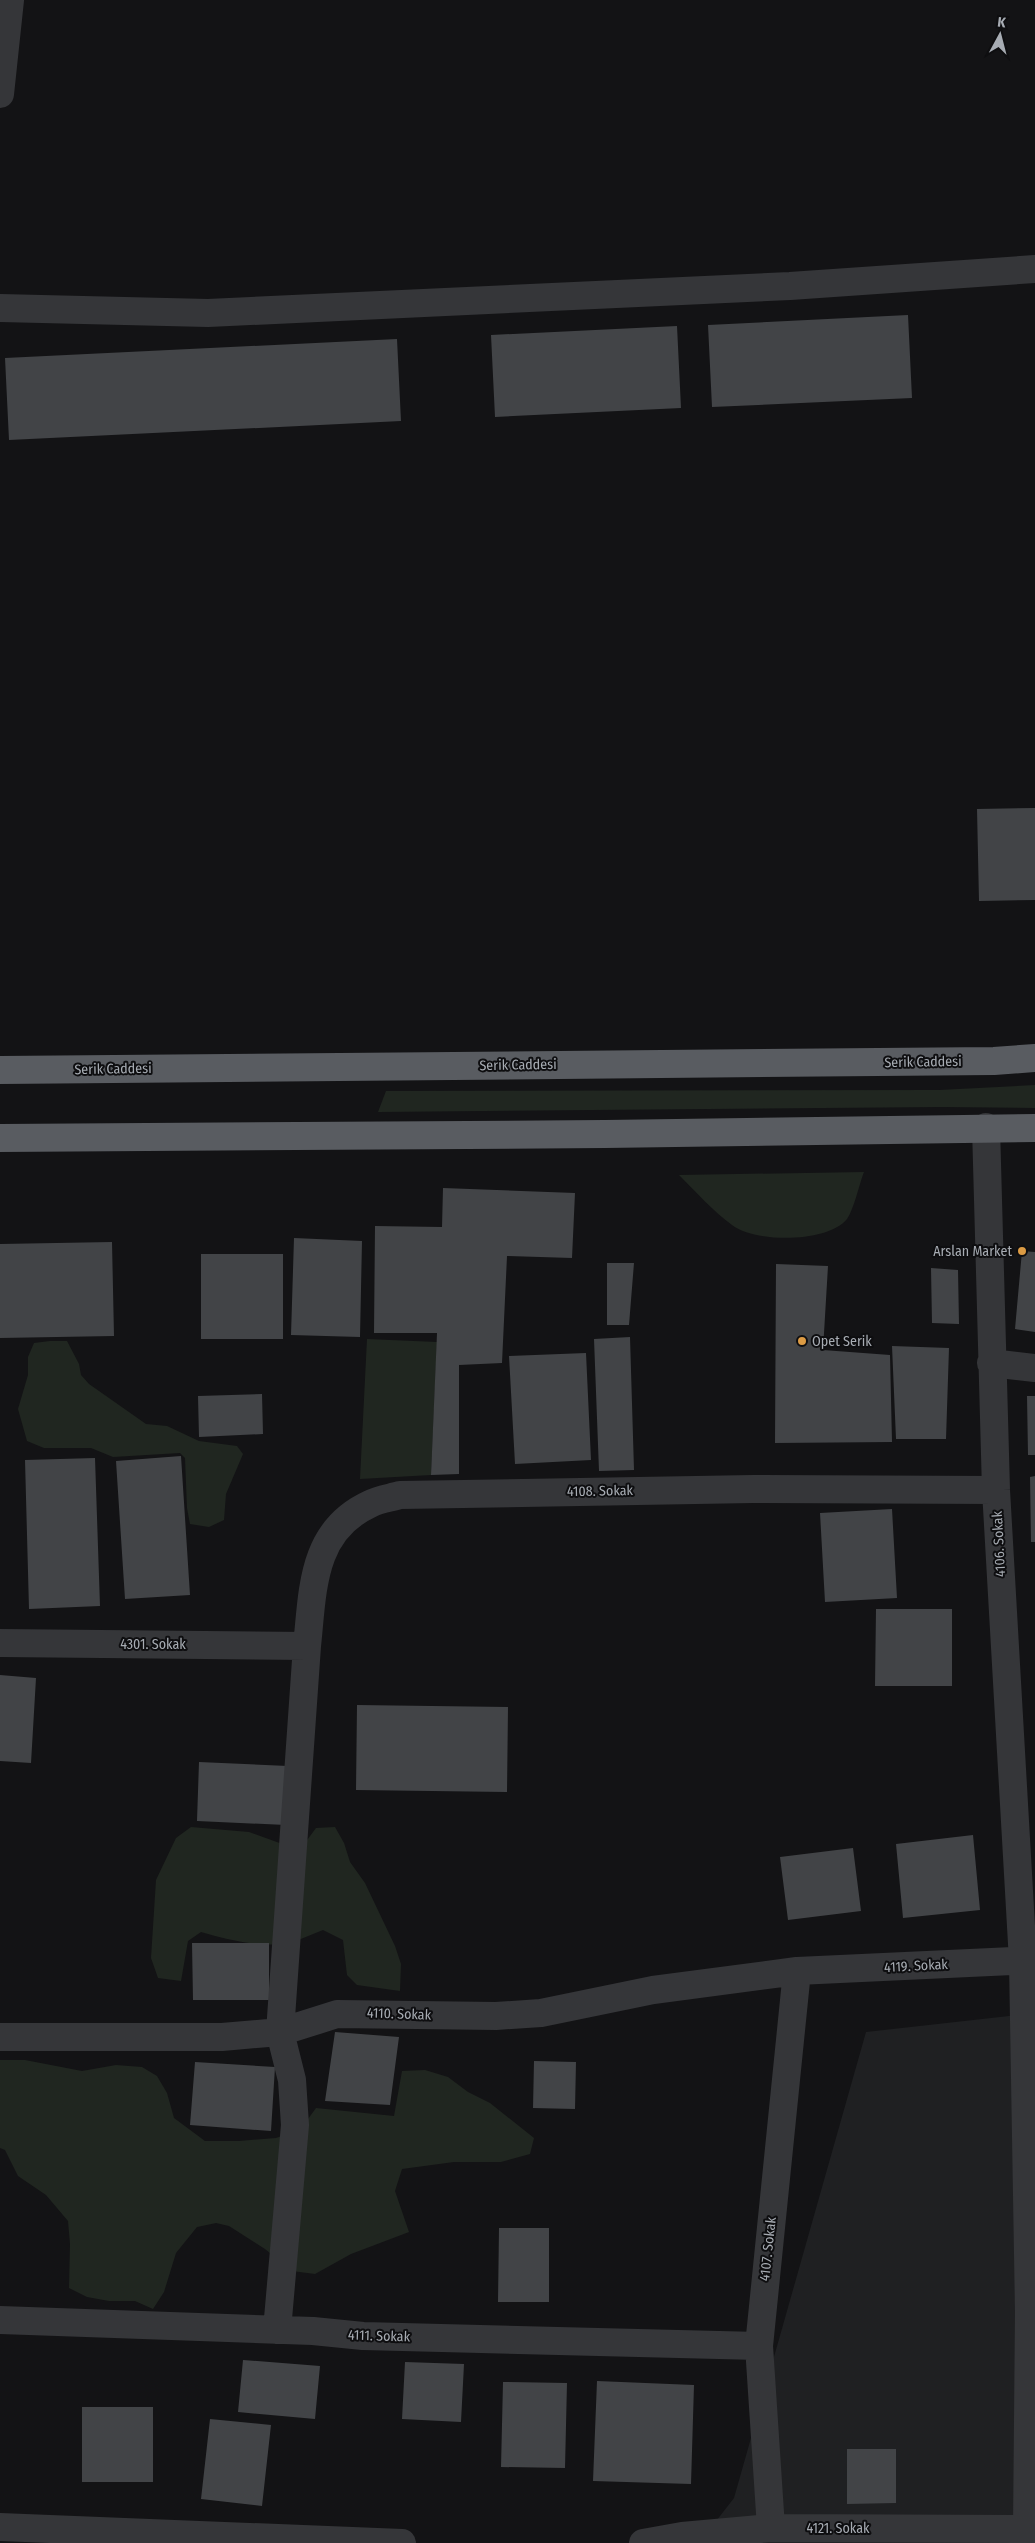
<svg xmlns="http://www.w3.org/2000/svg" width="1035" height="2543" font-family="'Fira Sans Condensed',sans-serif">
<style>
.built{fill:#1f2022}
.green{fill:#202620}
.building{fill:#424447}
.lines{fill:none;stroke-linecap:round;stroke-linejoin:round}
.minor{stroke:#353639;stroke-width:28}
.trunk{stroke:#595c61;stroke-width:28}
.poi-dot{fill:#dc9b44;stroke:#0e0e10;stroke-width:2}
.labels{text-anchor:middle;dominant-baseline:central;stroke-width:4;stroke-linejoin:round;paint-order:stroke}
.street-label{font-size:14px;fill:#a7acb3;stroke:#0e0e10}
.poi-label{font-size:14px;fill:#a7acb3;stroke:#0e0e10;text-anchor:end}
</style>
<rect width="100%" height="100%" fill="#131315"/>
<path class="built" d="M1035,2013V2543H699L734,2498L866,2032Z"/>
<path class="green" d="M1035,1085V1108L942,1107L378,1112L386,1091L939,1090Z
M864,1172C859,1185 854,1209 847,1219C828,1243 755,1243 732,1225C713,1211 696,1192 679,1175Z
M367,1339L437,1342L431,1475L360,1479Z
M50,1341H67L79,1364L81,1375L89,1384L146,1424L167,1426L199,1441L237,1446L243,1454L226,1494L224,1520L209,1527L190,1524L187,1508L185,1458L180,1453L113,1457L91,1448H44L27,1441L18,1409L28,1375V1357L34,1343Z
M191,1827L249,1832L285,1845L302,1847L316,1828L335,1827L344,1843L350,1862L365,1883L395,1946L401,1964L400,1991L357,1985L347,1975L343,1940L323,1930C308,1936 294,1943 278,1944C259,1947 220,1938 201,1932L188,1941L181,1981L158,1978L151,1958L156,1880L176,1838Z
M0,2060H25L82,2071L116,2065L142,2067L157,2076L167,2093L174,2118L205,2141H239L276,2138L300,2130L316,2108L394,2116L402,2071L425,2070L448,2077L468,2092L490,2103L534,2138L530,2154L501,2162H454L402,2169L395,2191L409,2232L351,2254L315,2274L292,2271L265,2249L229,2226L216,2223L197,2227L176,2253L164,2292L153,2309L135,2301H109L87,2297L69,2288L70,2244L68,2221L46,2195L18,2176L5,2150L0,2148Z"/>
<path class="building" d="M908,315L912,398L712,407L708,325Z
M677,326L681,408L495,417L491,335Z
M397,339L401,421L9,440L5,358Z
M1035,808V900L979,901L977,809Z
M443,1188L575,1193L572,1258L507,1256L502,1363L459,1365V1474L431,1475L437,1333H374L375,1226L442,1227Z
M294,1238L362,1241L360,1337L291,1335Z
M112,1242L114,1336L0,1338V1244Z
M1022,1251L1035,1252V1332L1015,1329Z
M201,1254H283V1339H201Z
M607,1263H634L629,1325H607Z
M776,1264L828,1266L823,1350L890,1355L892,1442L775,1443Z
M931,1268L958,1270L959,1324L932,1323Z
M630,1337L634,1470L599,1471L594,1339Z
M892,1346L949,1348L946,1439H896Z
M586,1353L591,1460L515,1464L509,1356Z
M262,1394L263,1434L199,1437L198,1396Z
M1027,1396H1035V1455H1028Z
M181,1456L190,1595L125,1599L116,1461Z
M95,1458L100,1606L29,1609L25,1460Z
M1035,1476V1542H1031L1030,1477Z
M892,1509L897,1598L825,1602L820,1513Z
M876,1609H952V1686H875Z
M0,1675L36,1678L31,1763L0,1761Z
M357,1705L508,1707L507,1792L356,1790Z
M199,1762L288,1766L286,1825L197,1821Z
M973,1835L980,1910L903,1918L896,1844Z
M853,1848L861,1911L788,1920L780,1857Z
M192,1943H269V2000H193Z
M335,2032L399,2037L390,2105L325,2101Z
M534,2061L576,2062L575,2109L533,2108Z
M195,2062L275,2067L271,2131L190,2125Z
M499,2228H549V2302H498Z
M243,2360L320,2366L315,2419L238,2412Z
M405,2362L464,2364L461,2422L402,2419Z
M597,2381L694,2385L691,2484L593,2481Z
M503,2382L567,2383L565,2468L501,2467Z
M82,2407H153V2482H82Z
M210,2419L271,2425L262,2506L201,2499Z
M847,2449H896V2503L847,2504Z"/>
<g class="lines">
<path class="minor" d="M0,94L10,0
M0,308L208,313L790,286L1035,269
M986,1127L996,1490L1023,1961L1029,2312L1027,2529
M991,1363L1035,1368
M0,1643L307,1646
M0,2037H222L280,2032L337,2014L496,2016L541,2013L653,1990L797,1971L1035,1960
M0,2320L313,2331L363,2336L759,2346
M277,2330L295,2125L292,2080L280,2032L307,1646C313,1590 311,1531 370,1504C379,1499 390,1498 400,1495L753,1489L996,1490
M0,2527L402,2543
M771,2528L759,2346L797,1971
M643,2543L682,2536L771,2528L1035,2529"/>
<path class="trunk" d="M0,1070L994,1061L1035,1058
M0,1138L605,1134L1035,1128"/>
</g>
<g class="poi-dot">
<circle cx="1022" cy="1251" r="5"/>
<circle cx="802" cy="1341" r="5"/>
</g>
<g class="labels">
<g class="street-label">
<text transform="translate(923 1062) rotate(-1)">Serik Caddesi</text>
<text transform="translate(518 1065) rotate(-1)">Serik Caddesi</text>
<text transform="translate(113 1069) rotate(-1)">Serik Caddesi</text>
<text transform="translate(600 1491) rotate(-1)">4108. Sokak</text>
<text transform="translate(999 1544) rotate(-93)">4106. Sokak</text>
<text x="153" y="1644">4301. Sokak</text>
<text transform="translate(916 1966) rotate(-3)">4119. Sokak</text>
<text transform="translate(399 2014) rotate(2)">4110. Sokak</text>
<text transform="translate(768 2249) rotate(-84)">4107. Sokak</text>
<text transform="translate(379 2336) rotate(2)">4111. Sokak</text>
<text x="838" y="2528">4121. Sokak</text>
</g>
<g class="poi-label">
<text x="1012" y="1251">Arslan Market</text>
<text x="812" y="1341" text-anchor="start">Opet Serik</text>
</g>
</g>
<g transform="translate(1000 35) rotate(7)" stroke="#0e0e10" stroke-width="4" paint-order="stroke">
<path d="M0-4L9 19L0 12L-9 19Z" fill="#a7acb3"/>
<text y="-8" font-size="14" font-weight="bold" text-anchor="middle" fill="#a7acb3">K</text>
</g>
</svg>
